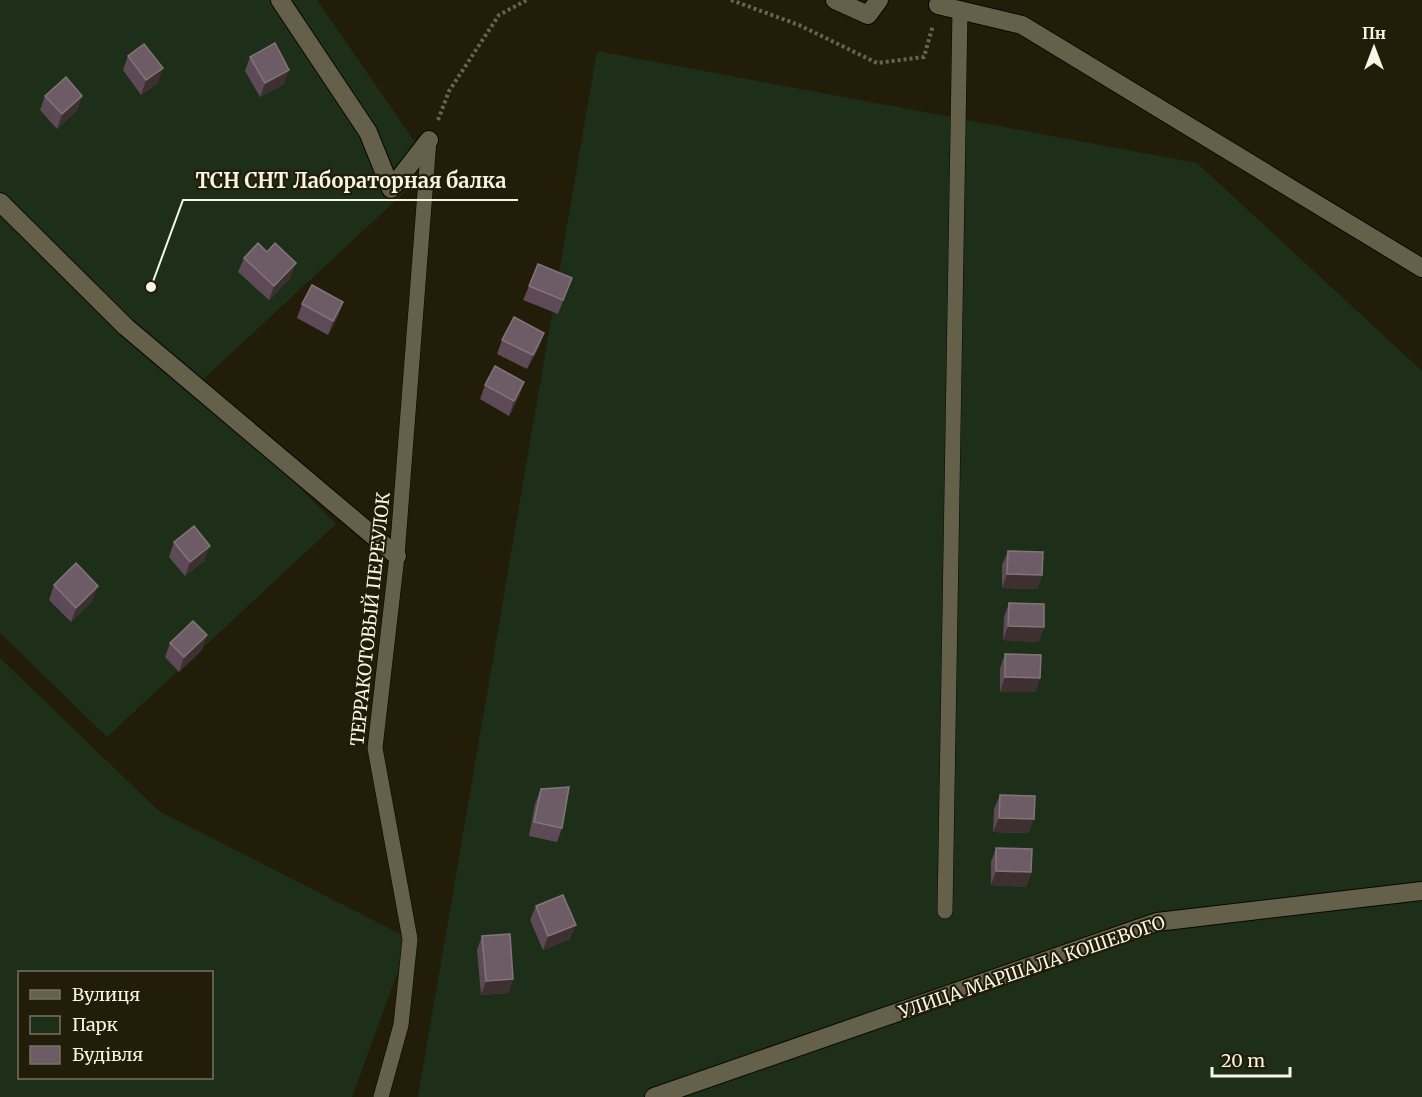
<svg xmlns="http://www.w3.org/2000/svg" width="1422" height="1097" font-family="Merriweather,serif">
<style>
.green{fill:#1d2f19;fill-rule:evenodd}
.lines{fill:none;stroke-linecap:round;stroke-linejoin:round}
.lane-casing{stroke:#0a0700;stroke-width:16}
.street-casing{stroke:#0a0700;stroke-width:20}
.path{stroke:#676452;stroke-width:4;stroke-dasharray:3 3;stroke-linecap:butt}
.lane{stroke:#646049;stroke-width:15}
.street{stroke:#646049;stroke-width:18}
.wall{fill:#5d4a56}
.shaded-wall{fill:#3e3031}
.building{fill:#6d5c66;stroke:#83747a;stroke-width:1.5}
.labels{text-anchor:middle;dominant-baseline:central;stroke-width:4.5;stroke-linejoin:round;paint-order:stroke}
.street-label{font-size:18px;fill:#f7f5e8;stroke:#211d09}
.leader{fill:none;stroke:#f7f5e8;stroke-width:2}
.callout-dot{fill:#f7f5e8;stroke:#211d09;stroke-width:2}
.callout-label{font-size:20px;text-anchor:middle;font-weight:bold;fill:#f7f5e8;stroke:#211d09;stroke-width:4.5;stroke-linejoin:round;paint-order:stroke}
</style>
<rect width="100%" height="100%" fill="#211d09"/>
<path class="green" d="M0,0H317L415,142L408,189L197,385L336,524L107,737L0,633Z
M597,51L1197,163L1422,371V1097H418Z
M0,658L159,811L410,939L352,1097H0ZM20,972H212V1078H20Z"/>
<g class="lines">
<defs>
<path id="lane" d="M945,911L960,10
M381,1097L401,1025L410,939L375,748L397,556L429,140"/>
<path id="street" d="M280,0L368,132L391,189L429,140
M835,0L868,15L879,0
M938,5L1022,25L1422,268
M0,202L126,327L397,556
M654,1097L1157,922L1422,891"/>
</defs>
<use href="#lane" class="lane-casing"/>
<use href="#street" class="street-casing"/>
<path class="path" d="M731,0L799,25L877,63L924,57L933,25
M438,120L449,91L499,15L527,0"/>
<use href="#lane" class="lane"/>
<use href="#street" class="street"/>
</g>
<path class="wall" d="M128,56L158,83L141,95L123,70Z
M250,57L284,84L260,97L245,71Z
M45,96H82L77,110L57,129L40,110Z
M244,258L291,277L269,300L238,272Z
M572,278L558,314L523,300L529,286Z
M343,302L338,316L328,335L297,318L302,304Z
M502,340L539,347L527,369L497,354Z
M524,382L519,396L509,416L480,399L485,385Z
M174,542L205,560L185,576L169,557Z
M1008,551L1042,575L1037,589L1002,588V565Z
M54,585L93,600L71,622L49,600Z
M1009,603L1044,627L1038,642L1003,640L1004,617Z
M170,643L202,650L179,672L165,657Z
M1005,654L1040,678L1035,692H1000V668Z
M541,789L562,828L557,842L529,836L535,804Z
M1000,795L1029,833L993,832L994,809Z
M996,848L1031,872L1026,887L991,885V862Z
M536,906L570,939L543,950L530,920Z
M482,936L513,979L508,993L481,995L477,950Z"/>
<path class="shaded-wall" d="M163,68L158,83L141,95L146,80Z
M289,70L284,84L260,97L265,83Z
M82,96L77,110L57,129L62,114Z
M296,263L291,277L269,300L274,286Z
M343,302L338,316L328,335L333,321Z
M544,333L539,347L527,369L533,355Z
M524,382L519,396L509,416L514,401Z
M210,546L205,560L185,576L190,562Z
M1007,574L1042,575L1037,589L1002,588Z
M98,586L93,600L71,622L76,608Z
M1008,626L1044,627L1038,642L1003,640Z
M207,635L202,650L179,672L184,657Z
M1005,677L1040,678L1035,692H1000Z
M999,818L1034,819L1029,833L993,832Z
M996,871L1031,872L1026,887L991,885Z
M576,925L570,939L543,950L548,936Z
M513,979L508,993L481,995L486,981Z"/>
<path class="building" d="M275,43L289,70L265,83L250,57Z
M144,44L163,68L146,80L128,56Z
M66,77L82,96L62,114L45,96Z
M258,243L267,252L275,243L296,263L274,286L244,258Z
M538,264L572,278L563,300L529,286Z
M312,285L343,302L333,321L302,304Z
M514,317L544,333L533,355L502,340Z
M495,366L524,382L514,401L485,385Z
M194,526L210,546L190,562L174,542Z
M1008,551L1043,552L1042,575L1007,574Z
M76,563L98,586L76,608L54,585Z
M1009,603L1044,604V627L1008,626Z
M193,621L207,635L184,657L170,643Z
M1005,654L1041,655L1040,678L1005,677Z
M569,787L562,828L534,822L541,789Z
M1000,795L1035,796L1034,819L999,818Z
M996,848L1032,849L1031,872L996,871Z
M563,895L576,925L548,936L536,906Z
M510,934L513,979L486,981L482,936Z"/>
<g class="labels">
<g class="street-label">
<text transform="translate(370 619) rotate(-84)">ТЕРРАКОТОВЫЙ ПЕРЕУЛОК</text>
<text transform="translate(1032 967) rotate(-19)">УЛИЦА МАРШАЛА КОШЕВОГО</text>
</g>
</g>
<path class="leader" d="M151 287L183 200H518"/>
<circle class="callout-dot" cx="151" cy="287" r="6"/>
<g class="callout-label">
<text x="351" y="188">ТСН СНТ Лабораторная балка</text>
</g>
<rect x="18" y="971" width="195" height="108" fill="#211d09" stroke="#777362" stroke-width="1.5"/>
<rect x="30" y="990" width="30" height="9" fill="#646049" stroke="#777362" stroke-width="1.5"/>
<text x="72" y="1001" font-size="18" fill="#f7f5e8">Вулиця</text>
<rect x="30" y="1016" width="30" height="18" fill="#1d2f19" stroke="#777362" stroke-width="1.5"/>
<text x="72" y="1031" font-size="18" fill="#f7f5e8">Парк</text>
<rect x="30" y="1046" width="30" height="18" fill="#6d5c66" stroke="#777362" stroke-width="1.5"/>
<text x="72" y="1061" font-size="18" fill="#f7f5e8">Будівля</text>
<g transform="translate(1374 48)" stroke="#211d09" stroke-width="4.5" paint-order="stroke">
<path d="M0-4.5L10 22L0 15L-10 22Z" fill="#f7f5e8"/>
<text y="-9" font-size="16" font-weight="bold" text-anchor="middle" fill="#f7f5e8">Пн</text>
</g>
<path d="M1212 1067v9h78v-9" fill="none" stroke="#f7f5e8" stroke-width="3"/>
<text x="1221" y="1067" font-size="18" fill="#f7f5e8" stroke="#211d09" stroke-width="4.5" paint-order="stroke">20 m</text>
</svg>
